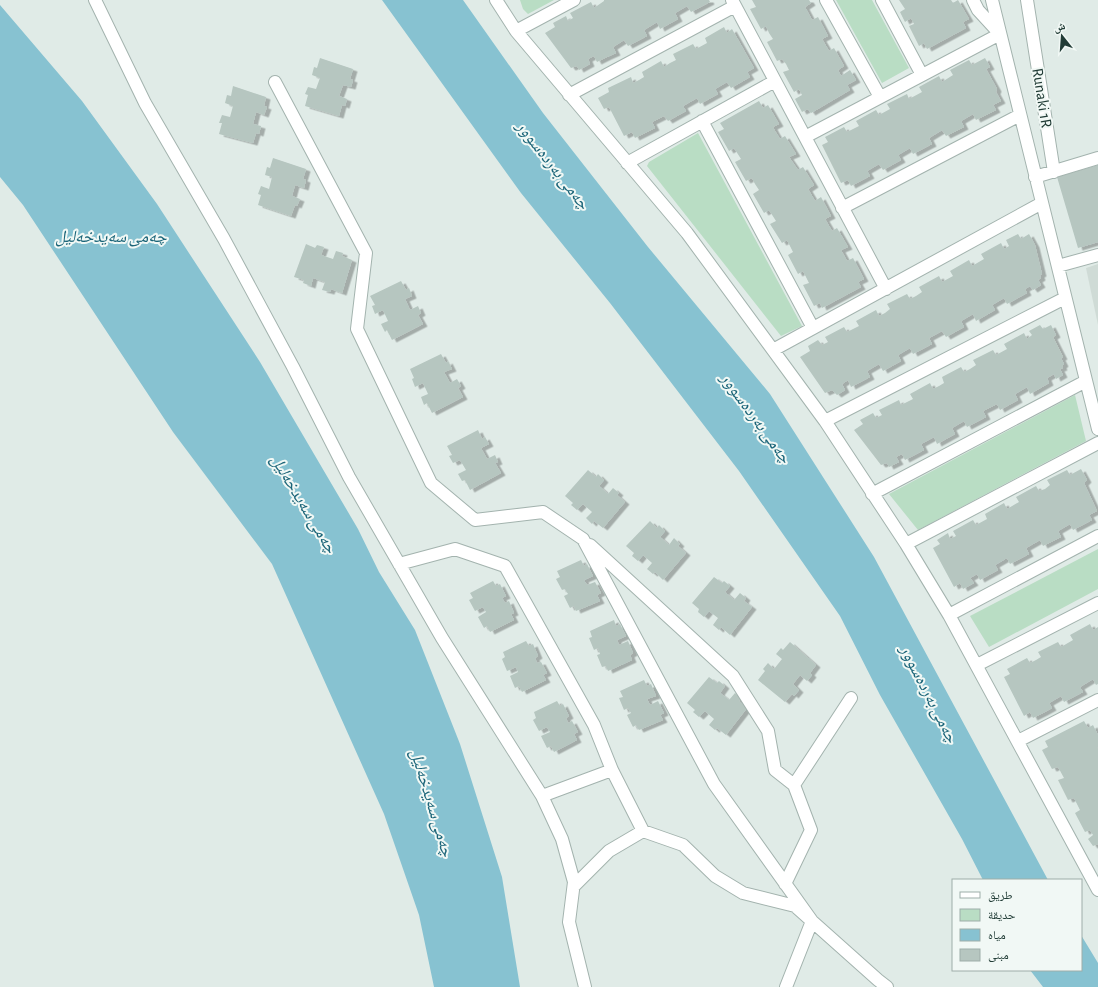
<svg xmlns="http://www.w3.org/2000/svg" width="1098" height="987" font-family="'Alegreya Sans','Noto Naskh Arabic',sans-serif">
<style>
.built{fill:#cfdbd6}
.green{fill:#b9ddc4}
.water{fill:#87c2d1}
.building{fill:#b6c6c0;filter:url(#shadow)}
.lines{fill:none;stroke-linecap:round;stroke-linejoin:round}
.minor-casing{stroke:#a3b3ae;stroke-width:14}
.minor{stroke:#fff;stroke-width:12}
.labels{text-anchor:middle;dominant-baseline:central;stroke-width:4;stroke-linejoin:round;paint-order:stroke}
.street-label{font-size:16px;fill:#213c36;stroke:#f1f8f5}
.water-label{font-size:17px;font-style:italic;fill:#1a6478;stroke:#f1f8f5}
</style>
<defs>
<filter id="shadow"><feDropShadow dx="4.5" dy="2.5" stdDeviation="0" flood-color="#0004"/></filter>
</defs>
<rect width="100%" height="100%" fill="#e0ebe7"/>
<path class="built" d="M1098,264V325L1086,268Z"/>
<path class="green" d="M520,0H554L528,14L523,9Z
M836,0H872L909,68L882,83Z
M698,133L802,326L781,336L647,166L649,162Z
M1075,395L1086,441L918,530L889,494Z
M1098,549V589L989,647L970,616Z"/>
<path class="water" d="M382,0H463L543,113L648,247L770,394L874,557L1048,880H983L962,839L880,695L840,616L739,471L610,303L521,193Z
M0,5L82,101L157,204L260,362L358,529L379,572L415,630L460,744L502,877L520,987H434L419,915L384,814L272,564L173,432L23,205L0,177Z
M1081,935L1098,963V987H1043L1030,970H1081Z"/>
<path class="building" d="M604,0H709L710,2L691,12L687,6L675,13L678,19L660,29L657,22L644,30L647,36L628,46L624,40L613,47L616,53L607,57L597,62L594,56L588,59L590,64L579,70L577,66L571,68L545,33L555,27L553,23L566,16L568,21L573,18L570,13L591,2L594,8L604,1Z
M752,0H809L811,3L805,7L812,20L818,17L828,36L822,39L829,51L834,48L844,66L838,70L841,76L850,70L856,80L847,85L850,90L811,113L808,109L802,112L795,99L802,95L799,89L794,92L783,72L789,70L786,64L782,59L777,61L767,42L773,39L769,33L766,26L761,29L750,9L756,7Z
M899,0H951L953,3L958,0L969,19L963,22L966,28L927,49L924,43L919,46L909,26L914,24L911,18L905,22L900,12L905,9Z
M724,27L727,33L732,29L754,68L747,72L750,77L731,88L727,82L715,89L718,94L700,104L697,98L683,106L686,111L668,121L664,116L652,122L655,128L635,138L632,132L624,136L609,107L604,109L598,98L609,92L608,88L631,77L633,83L639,80L644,77L642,72L661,61L664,67L670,63L676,60L673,54L693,44L696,49L707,43L705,38Z
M320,58L353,69L350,79L353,80L351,87L343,85L339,96L347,99L345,106L342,105L339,116L305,106L308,95L305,94L308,87L316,89L320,78L312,75L314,67L317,68Z
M985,58L990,67L986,69L997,89L996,92L1001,101L993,105L996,110L976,120L973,114L961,121L964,127L946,136L942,130L929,138L932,144L913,154L910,148L898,155L901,160L883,170L879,164L867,171L870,176L851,186L848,180L841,183L822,145L828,142L825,137L844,127L847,132L859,126L856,121L876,110L879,115L890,109L887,104L907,94L909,99L922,92L919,87L928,82L939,76L942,82L953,75L950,70L969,60L972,65Z
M233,86L266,97L264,106L267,107L264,115L256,112L253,124L261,126L259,134L256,133L253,143L219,134L222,123H219L222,115L230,117L233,106L225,103L227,95L231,96Z
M759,101L763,108L768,105L779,124L773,127L775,131L780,139L785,136L796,154L789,157L798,170L803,167L814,185L808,189L815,201L821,197L831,216L825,219L832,231L837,228L848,247L841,250L847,261L853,258L864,279L858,282L861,287L822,308L820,303L814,306L803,285L809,283L803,271L798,274L788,255L793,252L787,240L782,243L770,224L776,221L769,210L764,213L753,194L759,190L755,184L752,178L746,181L735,162L741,159L734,148L729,151L718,132L724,129L720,123Z
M273,158L306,169L303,179L306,180L304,188L295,185L292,196L300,199L297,206L295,205L291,216L258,205L261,195L258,194L261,186L269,189L272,177L265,175L267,167L270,168Z
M1098,165V242L1078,248L1057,177Z
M1018,234L1021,239L1029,234L1035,245L1042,274L1040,275L1041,278L1038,280L1041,285L1033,290L1030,286L1025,289L1027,293L1007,304L1004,298L992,305L995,310L976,321L973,314L961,321L964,327L946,337L942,331L929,338L932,344L913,354L910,348L898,355L901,361L883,371L879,364L867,371L870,377L851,387L848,380L842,384L845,390L837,395L832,390L825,393L800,357L810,351L808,346L818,340L822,345L828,342L825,337L844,327L847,332L859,326L856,321L876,310L879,316L885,313L890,309L887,304L907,294L910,299L916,296L922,292L919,287L939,276L942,282L953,276L950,271L969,260L972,266L984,259L981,254L1001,243L1004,249L1009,246L1006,240Z
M306,244L315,248L317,245L324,247L321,255L333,259L336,251L343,253L342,256L352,260L342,293L331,289L330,292L322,290L325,282L313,278L311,286L303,283L304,280L294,277Z
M401,281L406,290L409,288L412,296L405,299L410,310L418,306L421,313L418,315L423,324L392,340L387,330L385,332L381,324L388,321L383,310L375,314L372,306L375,305L370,296Z
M1040,325L1043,329L1051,325L1056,335L1053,337L1063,357L1061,358L1064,364L1062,366L1063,368L1060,369L1063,375L1056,379L1054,374L1047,378L1049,383L1030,394L1027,387L1015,394L1018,400L1000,410L997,404L983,411L986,417L967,427L964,421L952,428L955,434L937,444L934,437L921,444L924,450L905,460L902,454L896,457L899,462L889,467L887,463L881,465L854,430L863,424L860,420L873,413L876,418L882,415L879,410L899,400L901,405L913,399L910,394L930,383L933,389L939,386L944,383L942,377L961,367L964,372L970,369L976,365L973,360L993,350L996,355L1007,349L1004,344L1024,333L1027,339L1032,335L1029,331Z
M441,354L446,363L448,361L452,369L444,372L450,383L457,379L461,386L458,388L463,397L432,413L427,403L424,405L421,397L428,394L423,383L415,387L412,379L414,378L410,369Z
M478,430L482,439L485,437L489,444L481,448L487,459L495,455L498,462L495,463L501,473L470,490L465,480L462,481L458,474L466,470L460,460L453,463L449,456L452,455L447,446Z
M1081,469L1087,480L1084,483L1097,511L1089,515L1092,520L1073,530L1070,524L1058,531L1061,537L1043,546L1040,540L1026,548L1029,554L1010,564L1007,558L995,565L998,570L980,580L977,574L970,578L974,583L963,589L960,583L954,587L933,548L940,544L937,540L948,533L950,539L956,536L953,531L973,520L976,525L987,519L985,514L1004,503L1007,509L1019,502L1016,497L1036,486L1039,491L1045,489L1050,485L1047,480L1067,470L1070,475Z
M588,470L596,477L598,474L604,480L599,486L608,494L613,488L619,493L617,495L625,502L603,528L594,521L592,524L586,518L592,512L583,504L577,510L571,505L573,503L565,496Z
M650,521L657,528L659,525L665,531L660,537L669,545L674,538L680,544L678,546L686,553L663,580L655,572L653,574L647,569L652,563L643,555L638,561L632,556L634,553L626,546Z
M581,560L584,566L587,564L593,576L584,580L587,585L595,582L601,593L597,595L600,601L576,611L574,606L570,608L564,596L568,594L565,589L562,590L556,579L560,577L557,571Z
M714,577L722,583L724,581L730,586L725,592L734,600L740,593L746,598L744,601L752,607L730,635L721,627L719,630L713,625L718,618L709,611L704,617L698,612L699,609L692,603Z
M493,581L496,586L500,584L506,596L502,598L505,603L509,601L514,613L511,614L514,620L490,632L487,626L484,628L478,617L486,612L483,607L475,611L469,600L473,598L470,593Z
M614,620L616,626L620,624L626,636L617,640L619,645L628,641L633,653L630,655L632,660L608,671L606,666L602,667L597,655L600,654L598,648L594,650L589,638L592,637L590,631Z
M1090,624L1093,630L1098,627V684L1096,685L1093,679L1080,687L1083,692L1064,702L1061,696L1049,703L1052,708L1043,713L1033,718L1030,712L1024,716L1004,677L1010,674L1007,669L1027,658L1030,663L1036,660L1041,657L1038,652L1058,642L1061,647L1073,640L1070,635Z
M526,641L529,646L533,644L538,656L535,658L537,663L541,662L547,673L543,675L546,680L522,692L519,686L515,688L510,676L518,672L516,667L507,671L502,659L505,657L503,652Z
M790,642L816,665L810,673L812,675L807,681L800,675L793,684L799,690L794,696L792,694L785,702L758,680L765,671L763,669L768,663L774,669L782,659L776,654L781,648L783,650Z
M709,677L717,683L719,681L725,686L720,693L729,700L735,693L741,698L739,701L747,708L726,735L717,728L715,730L709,725L714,719L705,711L699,717L693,712L695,710L687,703Z
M644,680L647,686L651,684L656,696L647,699L650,705L658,701L664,713L660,715L663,720L639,730L636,725L633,727L627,715L631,713L628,708L624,710L619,698L623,697L620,691Z
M557,701L560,706L563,704L569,716L566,718L568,723L572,721L578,732L574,734L577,740L554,752L551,746L547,748L541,736L550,732L547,727L539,731L533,720L536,718L534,712Z
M1084,721L1088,728L1093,725L1098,735V747H1097L1098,749V844L1093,846L1088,839L1093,835L1090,830L1085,832L1075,813L1080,810L1074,798L1068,800L1058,780L1064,778L1058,767L1052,769L1042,750L1048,747L1045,741Z"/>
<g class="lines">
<defs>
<path id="minor" d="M95,0L145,103L224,239L293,367L349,477L442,638L542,796L562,839L574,882L569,922L585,987
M496,0L516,31L687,233L825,421L906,544L949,615L1098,890
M732,0L886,289
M826,0L880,97
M882,0L922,75
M992,0L1098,429
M1027,0L1054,172
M516,31L574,0
M275,82L366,253L357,329L431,483L475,520L543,512L583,539L714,784L812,921L786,987
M569,95L735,6
M702,121L813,328
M805,137L1000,34L978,10L973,0
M627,163L775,81
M1035,177L1098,158
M842,208L1020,115
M1058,266L1098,255
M773,350L1042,203
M825,421L1065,298
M872,494L1086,381
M906,544L1098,443
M590,545L733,676L768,731L775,770L794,785
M399,564L455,549L505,566L594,725L612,770L643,831
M949,615L1098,536
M977,665L1098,603
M1018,741L1098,700
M542,796L612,770
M785,884L811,830L794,785L851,698
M574,886L609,851L643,831L683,845L715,876L743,893L795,906L878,980L887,987"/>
</defs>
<use href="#minor" class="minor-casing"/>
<use href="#minor" class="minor"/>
</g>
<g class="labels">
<g class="street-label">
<text transform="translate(1042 98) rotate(81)">Runaki 1R</text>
</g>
<g class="water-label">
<text transform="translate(553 165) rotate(52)">چەمی بەردەسوور</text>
<text x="111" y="236">چەمی سەیدخەلیل</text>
<text transform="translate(756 418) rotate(54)">چەمی بەردەسوور</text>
<text transform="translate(304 504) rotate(59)">چەمی سەیدخەلیل</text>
<text transform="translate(929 694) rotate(63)">چەمی بەردەسوور</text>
<text transform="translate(432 803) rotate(73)">چەمی سەیدخەلیل</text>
</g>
</g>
<rect x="952" y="879" width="130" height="92" fill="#f1f8f5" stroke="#9eada9"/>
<rect x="960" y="892" width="20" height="6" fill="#ffffff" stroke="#9eada9"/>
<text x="988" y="899" font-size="12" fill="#213c36">طريق</text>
<rect x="960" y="909" width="20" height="12" fill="#b9ddc4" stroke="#9eada9"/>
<text x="988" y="919" font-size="12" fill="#213c36">حديقة</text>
<rect x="960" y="929" width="20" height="12" fill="#87c2d1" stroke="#9eada9"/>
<text x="988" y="939" font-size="12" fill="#213c36">مياه</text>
<rect x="960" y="949" width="20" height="12" fill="#b6c6c0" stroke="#9eada9"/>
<text x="988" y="959" font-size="12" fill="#213c36">مبنى</text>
<g transform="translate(1062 36) rotate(343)" stroke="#f1f8f5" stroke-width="3" paint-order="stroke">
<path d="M0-3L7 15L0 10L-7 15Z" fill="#213c36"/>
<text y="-6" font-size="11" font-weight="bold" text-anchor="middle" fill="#213c36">ش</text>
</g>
</svg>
